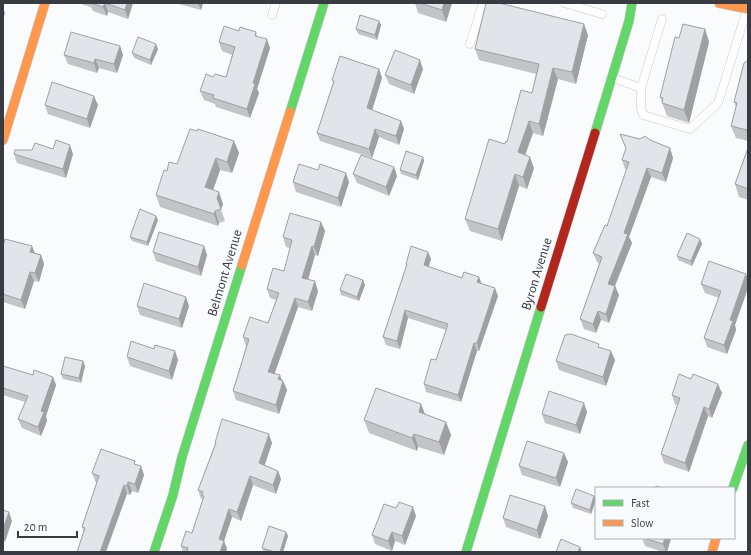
<svg xmlns="http://www.w3.org/2000/svg" width="751" height="555" font-family="'Alegreya Sans',sans-serif">
<style>
.lines{fill:none;stroke-linecap:round;stroke-linejoin:round}
.lane-casing{stroke:#c6c9cd;stroke-width:9}
.fast-casing{stroke:#c6c9cd;stroke-width:10}
.slow-casing{stroke:#c6c9cd;stroke-width:10}
.jam-casing{stroke:#c6c9cd;stroke-width:10}
.lane{stroke:#fefeff;stroke-width:8}
.fast{stroke:#63d668;stroke-width:9}
.slow{stroke:#ff974d;stroke-width:9}
.jam{stroke:#b3261e;stroke-width:9}
.wall{fill:#c2c4c8}
.shaded-wall{fill:#9ea0a2}
.building{fill:#e1e4e8;stroke:#9ea0a2}
.labels{text-anchor:middle;dominant-baseline:central;stroke-width:3;stroke-linejoin:round;paint-order:stroke}
.street-label{font-size:14px;fill:#383c42;stroke:#f8fbfe}
</style>
<rect width="100%" height="100%" fill="#f9fbfd"/>
<g class="lines">
<defs>
<path id="lane" d="M564,3L602,14
M272,15L276,3
M470,44L483,3
M613,78L641,88L662,19
M641,88V109L643,115L690,129L718,103L747,9"/>
<path id="fast" d="M290,112L324,3
M595,133L629,21L632,3
M733,488L748,445
M154,552L173,495L182,457L242,265
M466,552L541,307"/>
<path id="slow" d="M719,3L748,9
M3,140L45,3
M242,265L290,112
M712,552L716,538"/>
<path id="jam" d="M541,307L595,133"/>
</defs>
<use href="#lane" class="lane-casing"/>
<use href="#fast" class="fast-casing"/>
<use href="#slow" class="slow-casing"/>
<use href="#jam" class="jam-casing"/>
<use href="#lane" class="lane"/>
<use href="#fast" class="fast"/>
<use href="#slow" class="slow"/>
<use href="#jam" class="jam"/>
</g>
<path class="wall" d="M83,3H133L128,19L108,12L107,16L93,11L91,7L83,5Z
M175,3H203L201,10Z
M415,3H452L446,22L418,13Z
M379,21L381,25L377,40L358,34L356,29Z
M705,29L709,42L689,123L667,116L660,97L679,38Z
M239,31L256,32L257,36L270,48L257,89L259,93L250,118L216,107L215,104L204,100L200,91L213,77H226L232,55L222,51L219,42Z
M588,35L576,84L558,79L543,136L533,133L525,155L534,168L527,189L519,186L502,241L470,231L465,219L505,144L507,142L532,93L536,74L479,60L475,49Z
M120,46L123,55L117,73L99,68L97,73L68,64L64,55Z
M158,49L151,65L134,58L132,53Z
M748,60V141L736,138L731,126L736,107L734,102Z
M379,69L382,78L372,110L401,121L404,129L399,145L379,137L372,158L320,141L317,133L333,83L332,80Z
M423,69L414,94L389,84L385,75Z
M45,105H98L90,128L48,114Z
M197,131L234,141L239,153L232,173L220,170L213,190L223,204L221,210L225,221L219,223L218,226L160,207L156,195L167,171L177,164Z
M620,134L640,139L650,140L670,148L673,158L666,182L651,177L629,237L632,243L615,286L619,295L609,323L601,320L596,333L584,329L580,319L599,264L597,262L593,253L607,226L627,169H625L622,160L626,149Z
M748,148V200L739,197L735,184Z
M32,150L73,154L66,178L17,163L14,154Z
M423,157L424,161L418,180L401,174L400,170Z
M394,167L397,176L389,196L357,183L353,174Z
M318,170L349,182L341,207L296,192L293,182Z
M158,220L148,246L132,241L130,237Z
M321,222L325,231L318,256L315,255L308,279L318,291L312,311L298,307L274,374L282,380L283,381L287,390L279,414L236,400L233,391L246,347L243,337L268,323L276,300L270,298L267,289L284,271L290,248L286,247L283,237Z
M702,244L692,266L678,260L677,256Z
M3,246H32L35,253L41,255L44,264L39,282L34,281L25,309L3,302Z
M204,246L207,255L201,276L156,261L153,252Z
M428,252L431,259L429,267L462,278L479,277L481,283L498,296L479,351H477L461,402L426,392L424,384L436,360L446,330L408,318L400,349L386,345L383,337L406,266V264Z
M748,279V288L735,325L736,330L727,354L707,347L704,338L719,298L705,293L701,284Z
M363,280L365,285L359,301L341,295L340,290Z
M137,306H189L182,328L140,315Z
M601,347L615,360L606,386L559,370L556,361Z
M154,349L175,351L178,360L172,380L130,366L127,357Z
M83,361L85,366L81,383L63,379L61,374Z
M3,366L33,375L53,377L56,385L46,416L47,421L41,436L22,428L18,419L25,402L3,395Z
M722,393L712,418L708,416L689,472L664,463L661,454L678,405H675L672,395Z
M421,404L425,414L446,422L451,435L444,455L418,447L417,451L369,433L364,420Z
M587,412L580,434L545,423L542,414Z
M215,443H272L265,465L278,471L281,479L276,494L253,485L241,521L232,517L224,541L227,549L226,552H183L181,546L192,533L203,499H201L198,490L215,444Z
M568,462L560,487L522,475L519,466Z
M136,465L141,466L144,475L138,493L132,491L130,495L127,494L84,532L82,527L97,483H96L92,473Z
M594,496L596,500L591,514L573,508L571,503Z
M416,516L405,545L395,541L392,551L375,544L372,535Z
M548,516L540,539L506,527L503,518Z
M286,532L288,536L283,552H264L262,548Z
M642,538H671L667,552H663L645,546Z"/>
<path class="shaded-wall" d="M105,3L108,12L107,16L103,7Z
M127,3H133L128,19L125,10Z
M198,3H203L201,10Z
M444,3H452L446,22L442,10Z
M3,8L5,13L3,19Z
M379,21L381,25L377,40L375,35Z
M584,24L588,35L576,84L572,72Z
M705,29L709,42L689,123L684,110Z
M267,39L270,48L257,89L259,93L250,118L247,109L253,83Z
M156,44L158,49L151,65L150,60Z
M120,46L123,55L117,73L114,64Z
M95,59L99,68L97,73L94,63Z
M420,60L423,69L414,94L411,85Z
M553,68L558,79L543,136L539,124Z
M379,69L382,78L370,117L367,108Z
M94,96L98,105L90,128L87,119Z
M401,121L404,129L399,145L396,136Z
M529,121L533,133L522,164L518,152Z
M375,129L379,137L372,158L369,149Z
M234,141L239,153L232,173L227,162Z
M70,145L73,154L66,178L63,169Z
M670,148L673,158L666,182L662,173Z
M423,157L424,161L418,180L416,175Z
M530,157L534,168L527,189L523,177Z
M216,158L220,170L210,199L205,187Z
M394,167L397,176L389,196L386,187Z
M647,168L651,177L629,237L632,243L612,293L608,284L624,233Z
M346,173L349,182L341,207L338,198Z
M515,174L519,186L502,241L498,229Z
M219,192L223,204L221,210L225,221L217,198Z
M215,211L219,223L218,226L214,214Z
M156,216L158,220L148,246L147,242Z
M321,222L325,231L318,256L314,247Z
M700,239L702,244L692,266L691,261Z
M32,246L35,255L30,252Z
M204,246L207,255L201,276L198,267Z
M312,246L315,255L306,287L302,278Z
M428,252L431,259L426,273L424,265Z
M41,255L44,264L39,282L35,273Z
M30,272L34,281L25,309L21,300Z
M746,274L748,279V288L735,325L736,330L727,354L724,345L730,320Z
M479,277L482,285L477,282Z
M363,280L365,285L359,301L357,297Z
M315,281L318,291L312,311L308,302Z
M615,286L619,295L609,323L606,314Z
M495,288L498,296L479,351L477,343Z
M186,297L189,306L182,328L179,319Z
M295,298L298,307L272,381L268,372Z
M405,310L408,318L400,349L397,341Z
M598,311L601,320L596,333L593,324Z
M474,343L477,351L461,402L458,395Z
M175,351L178,360L172,380L169,371Z
M611,351L615,360L606,386L603,377Z
M83,361L85,366L81,383L79,378Z
M280,375L283,383V381L287,390L279,414L276,405L278,379Z
M53,377L56,385L46,416L47,421L41,436L38,427L41,411Z
M718,384L722,393L712,418L709,409Z
M584,403L587,412L580,434L576,425Z
M421,404L426,417L419,412Z
M704,407L708,416L689,472L685,463Z
M446,422L451,435L444,455L439,442Z
M269,434L272,443L262,472L259,463Z
M414,434L418,447L417,451L412,438Z
M564,453L568,462L560,487L556,478Z
M141,466L144,475L138,493L135,484Z
M278,471L281,479L276,494L273,485Z
M250,476L253,485L241,521L237,512Z
M128,482L132,491L130,495L127,486Z
M124,485L127,494L106,552H100Z
M594,496L596,500L591,514L590,510Z
M545,506L548,516L540,539L537,530Z
M413,507L416,516L405,545L402,536Z
M229,509L232,517L224,541L227,549L226,552H220L219,539Z
M9,512L12,521L5,542L3,538V529Z
M286,532L288,536L283,552H280Z
M392,532L395,541L392,551L388,541Z
M665,538H671L667,552H666L663,544Z
M580,547L582,552H578Z"/>
<path class="building" d="M91,3H127L125,10L105,3L103,7Z
M420,3H444L442,10Z
M486,3H499L584,24L572,72L553,68L539,124L529,121L518,152L530,157L523,177L515,174L498,229L465,219L489,139L505,144L506,141L507,142L521,90L532,93L539,64L475,49Z
M360,15L379,21L375,35L356,29Z
M683,24L705,29L684,110L662,103L663,98L660,97L675,37L679,38Z
M224,26L239,31L240,27L256,32L255,36L267,39L253,83L255,84L247,109L213,98L214,95L200,91L206,74L213,77L215,74L226,77L235,47L219,42Z
M71,32L120,46L114,64L95,59L94,63L64,55Z
M138,37L156,44L150,60L132,53Z
M395,50L420,60L411,85L385,75Z
M340,56L379,69L367,108L401,121L396,136L375,129L369,149L317,133L334,81L332,80Z
M748,60V132H747V130L731,126L737,103L734,102L744,63Z
M52,82L94,96L87,119L45,105Z
M190,129L197,131L198,129L234,141L227,162L216,158L205,187L219,192L217,198L221,209L215,211L214,214L156,195L164,170L167,171L169,162L177,164Z
M620,134L640,139L645,136L650,140L670,148L662,173L647,168L624,233L628,234L608,284L615,286L606,314L598,311L593,324L580,319L602,257L593,253L605,225L607,226L629,162L622,160L626,148Z
M56,140L70,145L63,169L14,154L15,150H32L35,143L53,149Z
M748,148V189L735,184Z
M406,151L423,157L416,175L400,170Z
M361,155L394,167L386,187L353,174Z
M299,164L318,170L320,164L346,173L338,198L293,182Z
M140,209L156,216L147,242L130,237Z
M290,213L321,222L314,247L312,246L302,278L315,281L308,302L295,298L268,372L280,375L278,379L283,381L276,405L233,391L249,339L243,337L250,317L268,323L279,293L267,289L273,268L284,271L292,240L283,237Z
M159,232L204,246L198,267L153,252Z
M687,233L700,239L691,261L677,256Z
M5,239L32,246L30,252L41,255L35,273L30,272L21,300L3,294V246Z
M411,246L428,252L424,265L462,278L464,272L479,277L477,282L495,288L477,343H474L458,395L424,384L431,359L436,360L448,324L405,310L397,341L383,337L407,264H406Z
M709,261L746,274L730,320L733,321L724,345L704,338L721,291L701,284Z
M346,274L363,280L357,297L340,290Z
M144,283L186,297L179,319L137,306Z
M571,334L599,344L598,347L611,351L603,377L556,361L565,335Z
M131,341L154,349L155,345L175,351L169,371L127,357Z
M65,357L83,361L79,378L61,374Z
M3,366L33,375L34,370L53,377L41,411L44,412L38,427L18,419L28,396L3,388Z
M679,374L691,379L693,374L718,384L709,409L704,407L685,463L661,454L680,398L672,395Z
M376,388L421,404L419,412L446,422L439,442L414,434L412,438L364,420Z
M549,391L584,403L576,425L542,414Z
M222,419L269,434L259,463L278,471L273,485L250,476L237,512L229,509L219,539L224,541L220,552H187L188,548L181,546L186,531L192,533L204,496L202,495L203,492L198,490L216,443H215Z
M527,441L564,453L556,478L519,466Z
M101,449L135,461L134,464L141,466L135,484L128,482L127,486L124,485L100,552H77L85,528L82,527L99,476L92,473Z
M656,486L663,488H655Z
M576,489L594,496L590,510L571,503Z
M510,495L545,506L537,530L503,518Z
M399,502L413,507L402,536L392,532L388,541L372,535L384,504L396,508Z
M3,510L9,512L3,529Z
M269,526L286,532L280,552H275L262,548Z
M644,538H665L663,544Z
M561,539L580,547L578,552H556Z"/>
<g class="labels">
<g class="street-label">
<text transform="translate(225 273) rotate(-73)">Belmont Avenue</text>
<text transform="translate(537 274) rotate(-73)">Byron Avenue</text>
</g>
</g>
<rect width="751" height="555" fill="none" stroke="#383c42" stroke-width="8"/>
<rect x="595" y="487" width="140" height="52" fill="#f8fbfe" stroke="#abafb3"/>
<rect x="603" y="500" width="20" height="6" fill="#63d668" stroke="#abafb3"/>
<text x="631" y="507" font-size="12" fill="#383c42">Fast</text>
<rect x="603" y="520" width="20" height="6" fill="#ff974d" stroke="#abafb3"/>
<text x="631" y="527" font-size="12" fill="#383c42">Slow</text>
<path d="M18 531v6h59v-6" fill="none" stroke="#383c42" stroke-width="2"/>
<text x="24" y="531" font-size="12" fill="#383c42" stroke="#f8fbfe" stroke-width="3" paint-order="stroke">20 m</text>
</svg>
